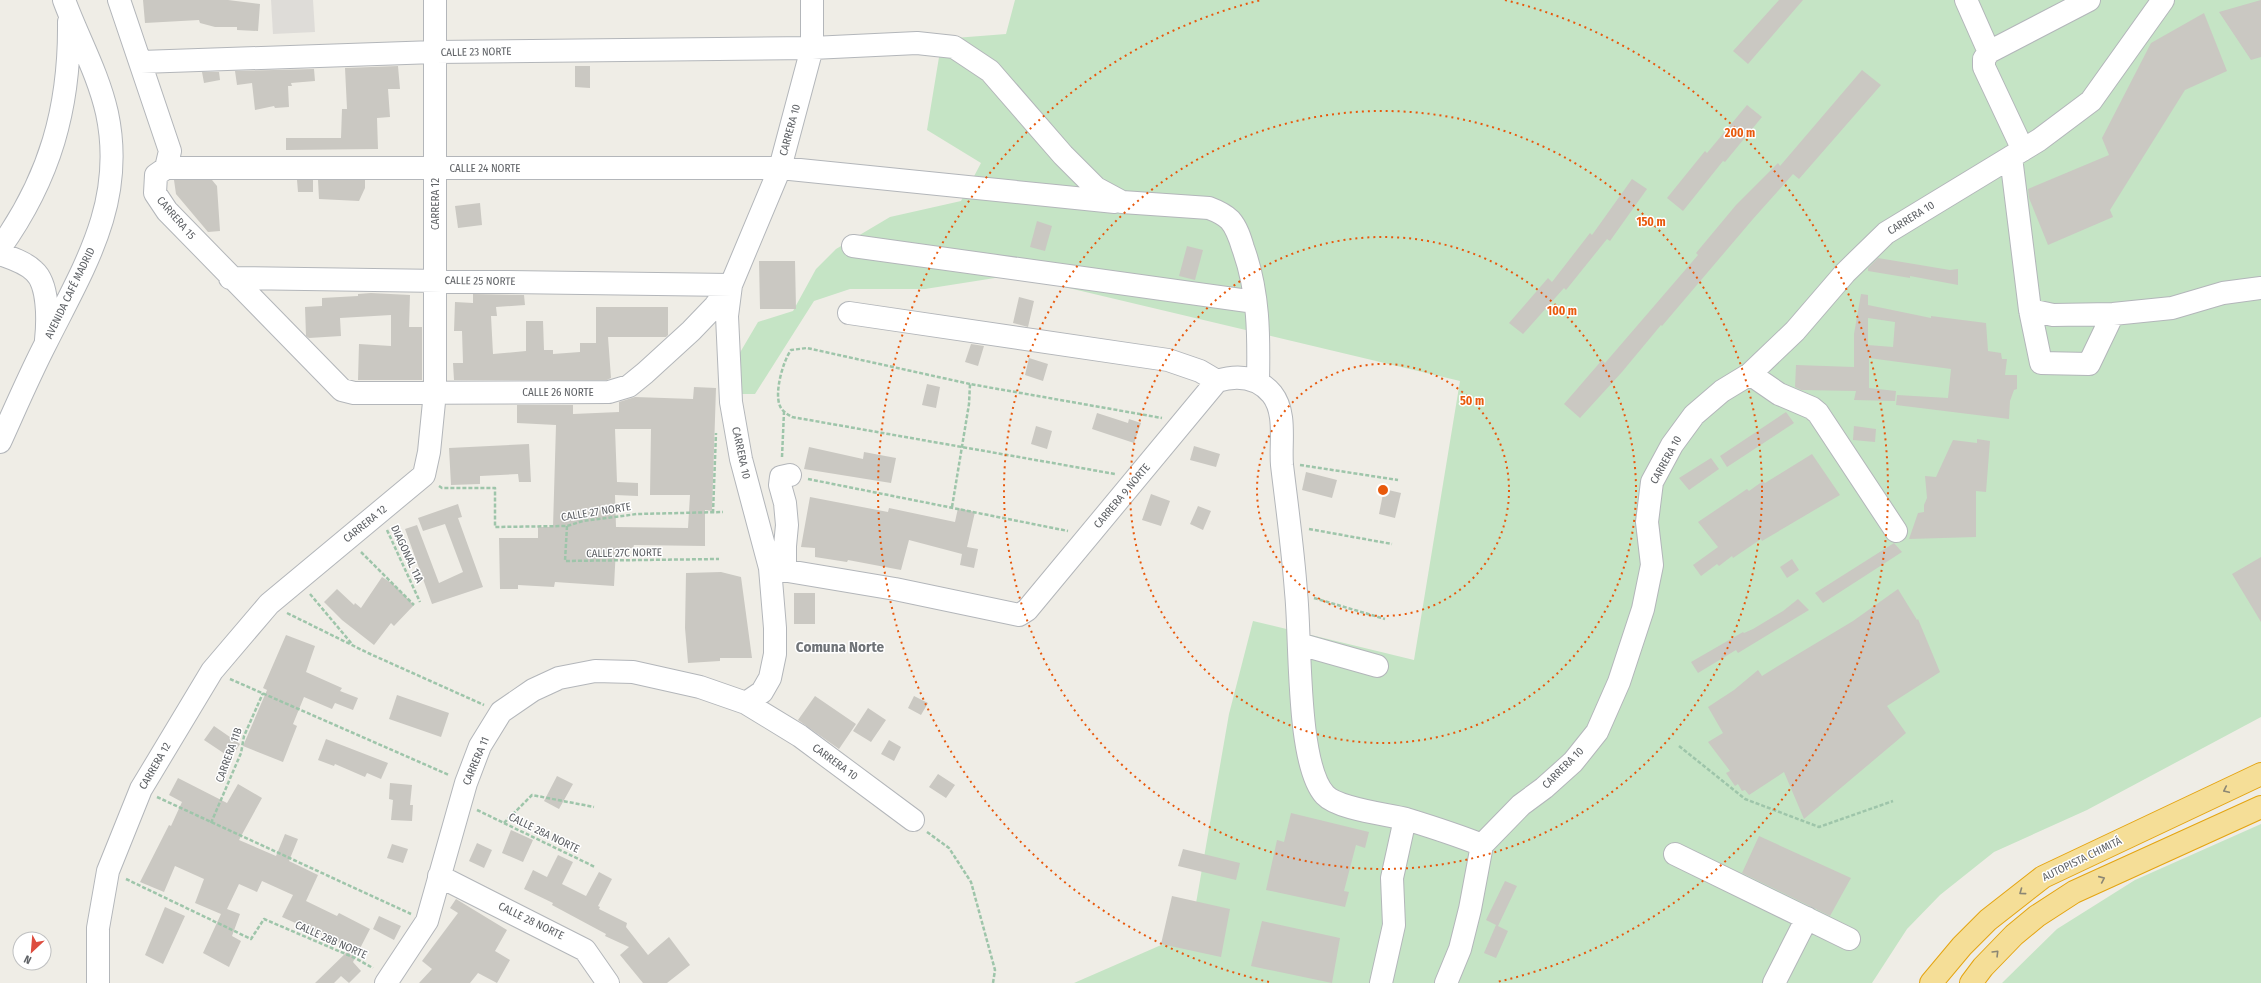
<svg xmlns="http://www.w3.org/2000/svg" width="2261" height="983" font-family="'Fira Sans Condensed',sans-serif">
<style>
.industrial{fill:#dedcd8}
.green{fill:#c5e4c5}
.building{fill:#cac8c2;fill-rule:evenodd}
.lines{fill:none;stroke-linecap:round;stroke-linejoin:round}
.minor-casing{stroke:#b3b6ba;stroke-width:24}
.highway-casing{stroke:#e4a411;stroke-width:24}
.path{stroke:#9ec5aa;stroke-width:2.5;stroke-dasharray:4 2;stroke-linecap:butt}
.minor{stroke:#fff;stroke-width:22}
.highway{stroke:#f5de97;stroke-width:22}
.oneway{stroke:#8b8674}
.ring{fill:none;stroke:#e8590c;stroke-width:2;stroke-dasharray:2 4}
.labels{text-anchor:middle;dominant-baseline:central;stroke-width:3;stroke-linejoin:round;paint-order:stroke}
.street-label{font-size:11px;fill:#5e6165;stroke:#fff}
.district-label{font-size:15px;font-weight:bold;fill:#6f7377;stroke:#fff}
.centre{fill:#e8590c;stroke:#fff;stroke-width:2}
.ring-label{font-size:12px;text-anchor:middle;font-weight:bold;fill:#e8590c;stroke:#fff;stroke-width:3;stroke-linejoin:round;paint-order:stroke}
</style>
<rect width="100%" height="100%" fill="#efede6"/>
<path class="industrial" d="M271,0H313L315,32L273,34Z"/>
<path class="green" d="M1015,0H2261V717L2087,810L1994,852L1940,895L1907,929L1872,983H1074L1191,932L1229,714L1253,621L1414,660L1460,381L1014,275L925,289H850L814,301L755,394H742L735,361L758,322L793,311L816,269L836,249L890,217L961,201L981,163L927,130L942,39L1006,34Z
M2261,824V983H2002L2057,929L2135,880Z"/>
<path class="building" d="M143,0H228L260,4L258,31L237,30V27H215L200,23L199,20L145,23Z
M1779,0H1803L1748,64L1733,51Z
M2261,0V57L2251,60L2219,12Z
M2204,13L2227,71L2185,90L2110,210L2113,217L2048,245L2029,198L2028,189L2109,155L2102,138L2151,43Z
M398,66L400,89H388L390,117L377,118L378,149L286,150V138H341L342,109H347L345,68Z
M575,66H590V88L575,87Z
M314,69L315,81L291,83L292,86H288L289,107L275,108L274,106L255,110L252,83L237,85L235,71Z
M1862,70L1881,85L1799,179L1793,174L1753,219L1662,326L1661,325L1622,372L1580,418L1564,404L1602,360L1605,363L1698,255L1696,253L1736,205L1778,163L1780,166Z
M202,72H219L220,80L204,83Z
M1747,105L1762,117L1725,162L1723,161L1683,211L1667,198L1705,151L1707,153Z
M1632,179L1647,189L1610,241L1607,239L1566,290L1564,288L1523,334L1509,323L1548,278L1552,282L1590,233L1592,235Z
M174,180H212L217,186L220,231L208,232L176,194Z
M297,180H313V192H298Z
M318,180H365V188L359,201L319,199Z
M480,203L482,225L458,228L455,206Z
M1037,221L1052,226L1045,251L1030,247Z
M1187,246L1203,250L1195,280L1179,276Z
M1878,258L1950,270L1958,269V285L1910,276V278L1868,271V268Z
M759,261H795L796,309H760Z
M371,293L410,295L409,327H422V380H358L359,344L391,346V315L340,318L341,336L309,338L306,336L305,307L322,306V298L358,296V294Z
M473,294L524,295L525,305L496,307L497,316H491L493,354L526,351V321H543L544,350H553V354L580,352V343H596V307H668V335L666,337H608L611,378L607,380H454L453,363H463L462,331H454L455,302L473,303Z
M1861,294L1868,295V305L1931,318V316L1986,323L1988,351L2001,353L2002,359H2007L2005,375H2017V389L2014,390L2010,401L2009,419L1896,405L1897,395L1948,398L1951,369L1869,358V388L1896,391L1895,401L1854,400L1856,391L1801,390L1795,387L1796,365L1854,367V334ZM1868,318L1895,322L1893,347L1868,345Z
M1019,297L1034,301L1028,327L1013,323Z
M971,344L984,346L978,366L965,362Z
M1029,358L1048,364L1043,381L1025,375Z
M927,384L940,387L936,408L922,405Z
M694,387L716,388L712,511L705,510V546L634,545L633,548H616L614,586L555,582L554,587L518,585V589H500L499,538H538V527H553L556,425L517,423V405H573V414L619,412V402L635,397L693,399ZM615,429H651L650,495H690L688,528L616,527L615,495L638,496V483L617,482Z
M1786,412L1794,423L1727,467L1720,456Z
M1097,413L1128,423L1129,419L1141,423L1134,443L1092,429Z
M1036,426L1052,431L1047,449L1031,444Z
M1854,426L1876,429L1875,442L1853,440Z
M1977,439L1990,441L1986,492L1976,491V537L1909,539L1918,513L1924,512V505L1927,498L1925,476L1936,477L1953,440L1977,443Z
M529,444L531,482H519L518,474L480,476V484L451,485L449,448Z
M1194,446L1220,454L1216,467L1190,460Z
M809,447L863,459L864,452L896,458L891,483L804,469Z
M1812,454L1840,495L1762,541L1761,539L1733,558L1732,556L1719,566L1717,564L1701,576L1693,565L1718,547L1698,522L1747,489L1749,491L1763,481L1765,483Z
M1711,458L1719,469L1689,490L1679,478Z
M1306,472L1337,480L1332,498L1302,490Z
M1384,489L1401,493L1395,518L1379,514Z
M1151,494L1170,501L1161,526L1142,520Z
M810,497L888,512L889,508L955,522L958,508L975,512L967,547L978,549L974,568L960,565L962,554L909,540L901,570L848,560L847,562L815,557V548L801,547Z
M458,504L462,517L458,518L483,587L432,604L405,529L417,525L439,583L463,572L445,524L423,531L418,518Z
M1198,506L1211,511L1203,530L1190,524Z
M1894,543L1902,552L1823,603L1815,593Z
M2261,557V622L2232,574Z
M1792,559L1799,570L1787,578L1780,567Z
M721,572L741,577L752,658H720V661L688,663L685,628L686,573Z
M382,577L393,584L414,605L394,626L391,623L374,645L342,620L324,602L337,589L354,605L355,603L361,608Z
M1898,589L1917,620L1918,619L1940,672L1887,706L1906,733L1804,819L1784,772L1749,795L1745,790L1742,791L1738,784L1735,786L1726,773L1730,771L1708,742L1723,733L1708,707L1734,690L1758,670L1762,676L1778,666L1853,621Z
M794,593H815V624H794Z
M1798,599L1809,610L1738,653L1736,650L1698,673L1691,662L1743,632L1744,633L1753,629L1783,611Z
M286,635L315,646L306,672L342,688L340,691L358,698L353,710L335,703L332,709L304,697L293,724L297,726L283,762L243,746L267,690L263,688Z
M397,695L449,713L441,737L389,719Z
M815,696L856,724L839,749L798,720Z
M914,696L928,703L921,715L908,708Z
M868,708L886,720L871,742L853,731Z
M214,726L240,744L231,758L204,740Z
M326,739L388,763L381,779L367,773L365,777L335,764L334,766L318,760Z
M889,740L901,747L894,761L881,754Z
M938,774L955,785L946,798L929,787Z
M557,776L573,784L559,809L544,801Z
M178,778L227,803L238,784L262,798L239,840L276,856L285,834L298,839L289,861L318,875L306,901L337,916L339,913L370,929L353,962L361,971L349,983L341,976L334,983H315L351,948L282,917L293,895L262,881L257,892L239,884L227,909L240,914L232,936L241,941L229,967L203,953L221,914L195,903L204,879L175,866L164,892L140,882L169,825L171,826L182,802L169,795Z
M390,783L412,785L410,805H413L412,821L391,820L393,800L389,799Z
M1291,813L1369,832L1365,848L1356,845L1344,891L1349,892L1345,907L1266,890L1277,840L1284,842Z
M511,830L533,840L523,862L502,853Z
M1759,836L1851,878L1830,916L1742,873Z
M477,843L492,850L484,868L469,861Z
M392,844L408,849L403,863L387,858Z
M1183,849L1240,863L1236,880L1178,866Z
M558,855L573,862L562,884L586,896L599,872L612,879L598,906L600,907L599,909L627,923L626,927L648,955L669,937L690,965L667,983H643L620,955L629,947L605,936L606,934L552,905L553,903L524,889L533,870L547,877Z
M1505,881L1517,886L1498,926L1486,920Z
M1172,896L1230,909L1221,957L1161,944Z
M456,899L507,930L495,951L510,960L497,983L478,973L470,983H419L432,969L422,961L458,913L450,908Z
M165,907L185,916L163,964L145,955Z
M379,916L401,926L394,940L373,929Z
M1262,921L1340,938L1332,983L1251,966Z
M1496,925L1508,931L1496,958L1484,953Z"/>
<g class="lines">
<defs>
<path id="minor" d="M119,0L170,151L166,168L156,175L155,193L167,211L342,390L354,393L609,392L629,386L645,373L691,331L715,306L731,285
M1966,0L1989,52
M141,62L435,52L812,48L917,43L954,47L990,71L1063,155L1096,188L1122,202L1209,208C1217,211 1224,214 1230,220C1237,228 1240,238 1243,248C1259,292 1259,336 1258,382
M2023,150L1984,67V59L1989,52L2089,0
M2011,157L2030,310L2041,363L2089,364L2113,314
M166,168H780L1115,202
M853,246L1255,302
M0,248C50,178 70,108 69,22
M0,254C11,258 25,262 34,271C49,284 48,321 46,340
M230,278L731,285
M2030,310L2053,315L2113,314L2172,308L2223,293L2261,288
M849,313L1168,360L1200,371L1217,381
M1750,374L1779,394L1812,408L1818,413L1896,531
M0,442C15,409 29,376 46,343C84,267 126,202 107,113C98,73 78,38 64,0
M770,568L895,589L1019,615L1027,610L1217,381C1237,375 1257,376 1272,394C1287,413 1280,443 1282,465C1287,507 1293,550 1296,592C1301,637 1296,764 1325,795C1338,809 1386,814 1406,819C1432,827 1457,835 1482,845
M785,570V546L787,525L785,503L780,485L781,477L790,475
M1299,644L1377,666
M746,703L762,692L770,678L775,654V628L770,568L741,459L731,402L727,316L731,285L780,168L812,48V0
M1675,854L1849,939
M439,876L585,950L608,983
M98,983V928L108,871L141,789L212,671L269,604L424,475L429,452L435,392V0
M386,983L427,921L466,783L480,746L501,712L533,690L559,678L595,671L633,672L700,687L746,703L800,736L913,820
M1381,983L1394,925L1392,878L1405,819
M1446,983L1460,949L1470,909L1482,845L1521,805L1544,788L1573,762L1597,732L1619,682L1643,609L1652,565L1647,522L1652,482L1672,445L1694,415L1722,391L1750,374L1795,331L1845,273L1886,233L2039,140L2091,101L2163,0
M1774,983L1807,918"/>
<path id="highway" d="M1931,983L1962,946L1988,920L2043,877L2261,774
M1971,983L1983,967L2014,935L2037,916L2074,892L2261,807"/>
</defs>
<use href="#minor" class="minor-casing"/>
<use href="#highway" class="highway-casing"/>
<path class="path" d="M970,384L807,348L791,350C783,361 774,393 780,406C782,411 787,414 792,417L1115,474
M782,457L784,412
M1300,465L1398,480
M808,479L1068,531
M439,486L442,488H495V527L567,526L583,521L637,514L723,512
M952,507L969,404L970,384L1162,418
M713,513L716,433
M567,526L565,561L719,559
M1309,529L1392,544
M387,530L420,602
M361,552L414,605
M310,594L352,644
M1314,598L1385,619
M287,613L368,653L484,705
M230,679L449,775
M1679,746L1745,799L1819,827L1893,801
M157,797L411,914
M477,810L595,867
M211,823L241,753L244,736L263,693
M504,823L532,795L594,807
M927,832L949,848L971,882L995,970L993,983
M126,879L251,939L264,919L355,958L373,968"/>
<use href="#minor" class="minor"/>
<use href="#highway" class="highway"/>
</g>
<defs><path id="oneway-chevron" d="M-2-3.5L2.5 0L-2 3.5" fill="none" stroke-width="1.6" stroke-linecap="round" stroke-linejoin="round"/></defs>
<g class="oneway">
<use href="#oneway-chevron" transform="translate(2226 790) rotate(155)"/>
<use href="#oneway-chevron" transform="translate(2102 879) rotate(-24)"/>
<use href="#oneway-chevron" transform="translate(2022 892) rotate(144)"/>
<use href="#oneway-chevron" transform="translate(1996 953) rotate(-45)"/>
</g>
<g class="ring">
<circle cx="1383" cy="490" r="126"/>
<circle cx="1383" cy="490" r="253"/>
<circle cx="1383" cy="490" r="379"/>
<path d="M1269 982A505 505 0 0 1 1261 0M1505 0A505 505 0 0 1 1497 982"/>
</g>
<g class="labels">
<g class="street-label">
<text transform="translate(476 52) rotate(-1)">CALLE 23 NORTE</text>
<text transform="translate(790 130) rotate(-75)">CARRERA 10</text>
<text x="485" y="168">CALLE 24 NORTE</text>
<text transform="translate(435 204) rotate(-90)">CARRERA 12</text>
<text transform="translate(176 218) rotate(49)">CARRERA 15</text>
<text transform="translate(1911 218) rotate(-32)">CARRERA 10</text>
<text transform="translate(480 281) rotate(1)">CALLE 25 NORTE</text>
<text transform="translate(70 293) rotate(-64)">AVENIDA CAFÉ MADRID</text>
<text x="558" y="392">CALLE 26 NORTE</text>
<text transform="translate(741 453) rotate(78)">CARRERA 10</text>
<text transform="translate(1666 460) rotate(-61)">CARRERA 10</text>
<text transform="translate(1122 496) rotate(-50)">CARRERA 9 NORTE</text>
<text transform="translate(596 512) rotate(-9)">CALLE 27 NORTE</text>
<text transform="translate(365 524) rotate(-39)">CARRERA 12</text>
<text transform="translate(624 553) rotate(-1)">CALLE 27C NORTE</text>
<text transform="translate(407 554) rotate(65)">DIAGONAL 11A</text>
<text transform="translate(229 755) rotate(-70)">CARRERA 11B</text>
<text transform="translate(476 761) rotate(-67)">CARRERA 11</text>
<text transform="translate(835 762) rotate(36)">CARRERA 10</text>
<text transform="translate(155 766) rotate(-60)">CARRERA 12</text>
<text transform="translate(1563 768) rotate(-45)">CARRERA 10</text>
<text transform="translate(544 833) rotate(26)">CALLE 28A NORTE</text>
<text transform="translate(2082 859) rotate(-26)">AUTOPISTA CHIMITÁ</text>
<text transform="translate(531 921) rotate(26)">CALLE 28 NORTE</text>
<text transform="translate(331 940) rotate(24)">CALLE 28B NORTE</text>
</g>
<g class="district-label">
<text x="840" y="647">Comuna Norte</text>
</g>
</g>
<circle cx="1383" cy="490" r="6" class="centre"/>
<g class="ring-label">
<text x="1740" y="137">200 m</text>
<text x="1651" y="226">150 m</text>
<text x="1562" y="315">100 m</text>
<text x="1472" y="405">50 m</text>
</g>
<g transform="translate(32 951) rotate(206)"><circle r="19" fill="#ffffff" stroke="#bfc0c1"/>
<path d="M0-3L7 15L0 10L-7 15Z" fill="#dd4c3e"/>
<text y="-6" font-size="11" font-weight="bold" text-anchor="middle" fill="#5e6165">N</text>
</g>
</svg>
